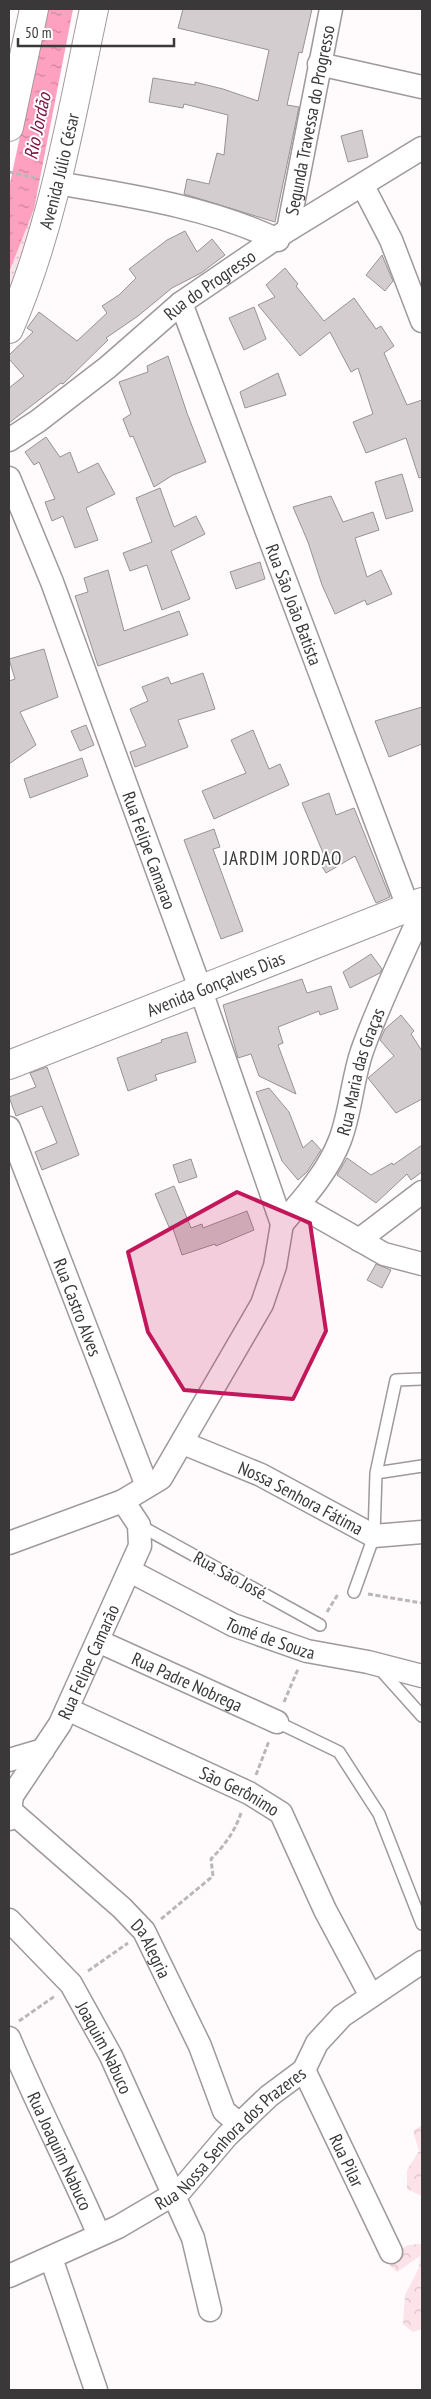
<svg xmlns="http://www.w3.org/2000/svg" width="431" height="2399" font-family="'PT Sans Narrow',sans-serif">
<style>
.grass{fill:url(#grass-dots)}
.forest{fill:url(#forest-crowns)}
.water{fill:url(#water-ripples)}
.building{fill:#d4cdcf;stroke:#989294}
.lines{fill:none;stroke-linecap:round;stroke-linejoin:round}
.lane-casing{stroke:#9f999b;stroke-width:14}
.street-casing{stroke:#9f999b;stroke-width:25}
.secondary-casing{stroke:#9f999b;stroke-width:30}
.path{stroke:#bbb6b8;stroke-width:3;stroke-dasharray:5 2.5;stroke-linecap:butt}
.lane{stroke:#fff;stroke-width:11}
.street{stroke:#fff;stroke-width:22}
.secondary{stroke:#fff;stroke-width:28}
.marked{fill:#c2185b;fill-opacity:0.2;stroke:#c2185b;stroke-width:4;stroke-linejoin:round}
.labels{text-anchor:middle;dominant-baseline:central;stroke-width:4;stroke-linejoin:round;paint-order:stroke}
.street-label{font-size:18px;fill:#3b3839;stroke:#fff}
.water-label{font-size:19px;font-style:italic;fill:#821648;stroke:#fff}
.neighbourhood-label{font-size:19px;letter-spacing:1px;fill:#3b3839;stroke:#fff}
</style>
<defs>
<pattern id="grass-dots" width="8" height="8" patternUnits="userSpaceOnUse" patternTransform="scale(1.25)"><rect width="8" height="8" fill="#fce2e9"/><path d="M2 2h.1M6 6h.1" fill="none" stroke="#d9c3c9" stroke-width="1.8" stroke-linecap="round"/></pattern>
<pattern id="forest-crowns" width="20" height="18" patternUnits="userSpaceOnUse" patternTransform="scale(1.25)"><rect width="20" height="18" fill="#fce2e9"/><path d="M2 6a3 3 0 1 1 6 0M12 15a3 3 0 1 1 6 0" fill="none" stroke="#d9c3c9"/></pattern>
<pattern id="water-ripples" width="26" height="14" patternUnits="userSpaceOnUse" patternTransform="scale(1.25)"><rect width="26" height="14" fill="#fea0bf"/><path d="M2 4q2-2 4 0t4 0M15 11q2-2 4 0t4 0" fill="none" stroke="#cf839c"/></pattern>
</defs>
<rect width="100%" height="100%" fill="#fffafc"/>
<path class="grass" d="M31,215L38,216L9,296V270Z"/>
<path class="forest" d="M422,2125V2196L407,2189V2170L419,2151L413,2131Z
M422,2244V2329L413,2332L403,2324L405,2295L419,2268L420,2256L397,2272L384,2260L408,2245Z"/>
<path class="water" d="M47,9H73L34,209L9,272V188Z"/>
<path class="building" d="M183,9H312L302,53L299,52L287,105L299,107L275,222L184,194L187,179L209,184L217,153L224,155L228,115L184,104L183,108L149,102L153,78L195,85V82L223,89L258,101L269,50L178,28Z
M362,130L368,157L348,162L341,136Z
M185,231L197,252L212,239L225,255L201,273L172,288L138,316L106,338L108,340L63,384L61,383L9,423V388L24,376L9,359V355L33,332L27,328L39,312L77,341L107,313L102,306L119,295L136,278L129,269L167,240Z
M382,255L393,281L385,291L366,275Z
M285,268L298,284L296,286L324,321L354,298L376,329L381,326L394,346L384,353L407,405L422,400V477L419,478L406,438L366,453L353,422L373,414L358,368L351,372L330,332L300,356L258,305L275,297L266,285Z
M254,307L266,339L244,350L229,318Z
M168,356L187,413L206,462L173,475L154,487L133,436L130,437L123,419L131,414L119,382L148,372L147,366Z
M278,373L286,395L245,408L240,392Z
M46,437L60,457L70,452L78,473L98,463L115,494L86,508L98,540L75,548L63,516L52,521L45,502L55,499L39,462L34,465L25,452Z
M402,474L413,511L386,519L375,482Z
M160,488L174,527L196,516L205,534L171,551L190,599L162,610L147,565L130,571L123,553L152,542L136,498Z
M331,496L343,522L373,512L379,530L355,538L367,577L381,570L392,594L367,605L365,600L335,614L322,585L308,542L293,507Z
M260,562L265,579L236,589L230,572Z
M108,570L124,631L179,611L188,635L98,666L75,596L88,592L84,578Z
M44,649L58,697L20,712L36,745L9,764V681L15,679L9,659Z
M203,673L215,709L178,720L188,747L135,767L130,752L146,746L130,709L148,701L142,687L168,677L171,684Z
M422,707V744L389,757L375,721Z
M86,725L94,745L80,751L71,731Z
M253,730L269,769L280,764L289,785L214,819L202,791L246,773L231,740Z
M82,758L88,776L30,798L24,779Z
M329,793L336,815L354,808L390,897L376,903L355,856L326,873L317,858L324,855L302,803Z
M214,829L220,847L213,849L243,931L221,939L184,840Z
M371,954L382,969L380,973L350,988L343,972Z
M302,979L307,993L331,986L338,1009L320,1015L319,1011L278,1027L283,1043L278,1045L296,1094L259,1076L251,1054L238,1058L223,1005Z
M401,1015L414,1031L411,1034L422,1051V1099L396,1113L368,1078L394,1056L380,1040L385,1029Z
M187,1032L196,1062L155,1075L157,1080L128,1091L117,1058L162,1042L161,1040Z
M47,1067L79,1155L42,1170L35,1152L57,1143L42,1106L16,1116L9,1097L36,1087L30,1073Z
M269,1088L289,1112L303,1148L312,1140L321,1150L307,1172L298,1180L282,1161L256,1092Z
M422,1145V1172L411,1180L407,1174L376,1203L337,1175L347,1158L371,1175L392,1163L393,1165Z
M191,1159L197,1177L179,1183L173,1165Z
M174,1186L191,1228L202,1224L203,1228L247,1211L254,1230L216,1246L215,1244L182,1255L172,1226L169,1227L155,1194Z
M376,1264L391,1270L382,1288L367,1280Z"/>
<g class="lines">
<defs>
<path id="lane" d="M376,1473L422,1466
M139,1525L320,1625
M354,1592L374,1536L376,1473L396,1380L422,1379
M379,1668L422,1716
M277,1722L339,1752L379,1814L422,1924"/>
<g id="street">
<path d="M319,64L422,87"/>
<path d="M57,183C133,196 208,207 278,240"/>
<path d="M363,186L391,240L422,321"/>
<path id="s1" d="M288,230L331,9"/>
<path id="s2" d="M181,303L408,907"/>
<path id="s3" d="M9,440L38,421L108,367L181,303L288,230L422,148"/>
<path id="s4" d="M9,478L52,582L200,988L282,1224L275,1266L262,1304L161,1478L123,1501L9,1543"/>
<path id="s5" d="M9,1128L147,1486"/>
<path d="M298,1205L384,1254L422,1264"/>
<path id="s6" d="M282,1224C303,1199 328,1172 340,1140C351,1111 352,1080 362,1051C379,1003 402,957 422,911"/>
<path d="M359,1240L422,1192"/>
<path id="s7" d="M183,1443L261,1475L374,1536L422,1532"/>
<path id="s8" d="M130,1571L233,1625L307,1651L368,1662L422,1676"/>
<path id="s9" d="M98,1641L277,1722"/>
<path id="s10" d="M67,1709L249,1793L281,1813L325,1910L371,1996"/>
<path d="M9,1760L43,1750"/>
<path id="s11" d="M11,1811L122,1908L144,1931L200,2046L224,2111L239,2124"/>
<path id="s12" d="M9,1819L12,1796L60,1724L140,1546L139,1525L123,1501"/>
<path id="s13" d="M9,1920L71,1984L111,2056L193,2238L210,2310"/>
<path id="s14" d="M9,2038C37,2105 70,2168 99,2235"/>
<path id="s15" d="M304,2070L391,2252"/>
<path d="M51,2258L96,2390"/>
<path id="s16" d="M9,2276L118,2227L181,2190L227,2136L269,2096L304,2070L317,2043L342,2016L422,1962"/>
</g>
<g id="secondary">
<path d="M9,127L34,9"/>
<path id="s17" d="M9,329C53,227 71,117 94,9"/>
<path id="s18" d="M9,1065L422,902"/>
</g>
</defs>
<use href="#lane" class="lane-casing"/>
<use href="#street" class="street-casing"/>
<use href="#secondary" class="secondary-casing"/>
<path class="path" d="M9,172L35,178
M368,1594L422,1603
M327,1612L338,1594
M284,1702L298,1669
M256,1775L269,1741
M161,1919L213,1876L211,1859C225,1845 235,1831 241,1813
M88,1971L128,1943
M19,2021L55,1996"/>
<use href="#lane" class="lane"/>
<use href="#street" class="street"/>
<use href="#secondary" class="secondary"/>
</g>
<path class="marked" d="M237,1192L310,1223L326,1331L293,1399L184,1390L148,1332L128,1252Z"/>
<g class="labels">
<g class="street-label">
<text stroke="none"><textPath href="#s1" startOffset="112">Segunda Travessa do Progresso</textPath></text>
<text stroke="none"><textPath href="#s17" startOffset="166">Avenida Júlio César</textPath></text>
<text stroke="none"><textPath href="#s3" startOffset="254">Rua do Progresso</textPath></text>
<text stroke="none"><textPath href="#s2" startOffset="322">Rua São João Batista</textPath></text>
<text stroke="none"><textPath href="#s4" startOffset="398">Rua Felipe Camarao</textPath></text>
<text stroke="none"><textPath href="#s18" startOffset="222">Avenida Gonçalves Dias</textPath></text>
<text stroke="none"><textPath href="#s6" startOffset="174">Rua Maria das Graças</textPath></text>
<text stroke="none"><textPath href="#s5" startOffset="192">Rua Castro Alves</textPath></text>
<text stroke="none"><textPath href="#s7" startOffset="130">Nossa Senhora Fátima</textPath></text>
<text transform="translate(230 1575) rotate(29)">Rua São José</text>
<text stroke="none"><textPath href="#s8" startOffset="156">Tomé de Souza</textPath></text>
<text stroke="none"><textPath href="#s12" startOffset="178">Rua Felipe Camarão</textPath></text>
<text stroke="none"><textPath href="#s9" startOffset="98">Rua Padre Nobrega</textPath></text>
<text stroke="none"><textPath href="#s10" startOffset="191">São Gerônimo</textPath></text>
<text stroke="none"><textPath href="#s11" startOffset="198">Da Alegria</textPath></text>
<text stroke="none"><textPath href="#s13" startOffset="161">Joaquim Nabuco</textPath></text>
<text stroke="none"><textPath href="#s16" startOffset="264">Rua Nossa Senhora dos Prazeres</textPath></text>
<text stroke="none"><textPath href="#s14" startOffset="124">Rua Joaquim Nabuco</textPath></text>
<text stroke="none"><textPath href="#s15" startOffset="100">Rua Pilar</textPath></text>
</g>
<g class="water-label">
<text transform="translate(37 126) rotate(-78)">Rio Jordão</text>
</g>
<g class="neighbourhood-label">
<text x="283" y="858">JARDIM JORDAO</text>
</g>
</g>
<rect width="431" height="2399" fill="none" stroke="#3b3839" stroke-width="20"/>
<path d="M18 38v8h156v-8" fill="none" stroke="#3b3839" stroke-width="2.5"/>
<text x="25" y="38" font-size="15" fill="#3b3839" stroke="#ffffff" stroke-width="4" paint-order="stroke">50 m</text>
</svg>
